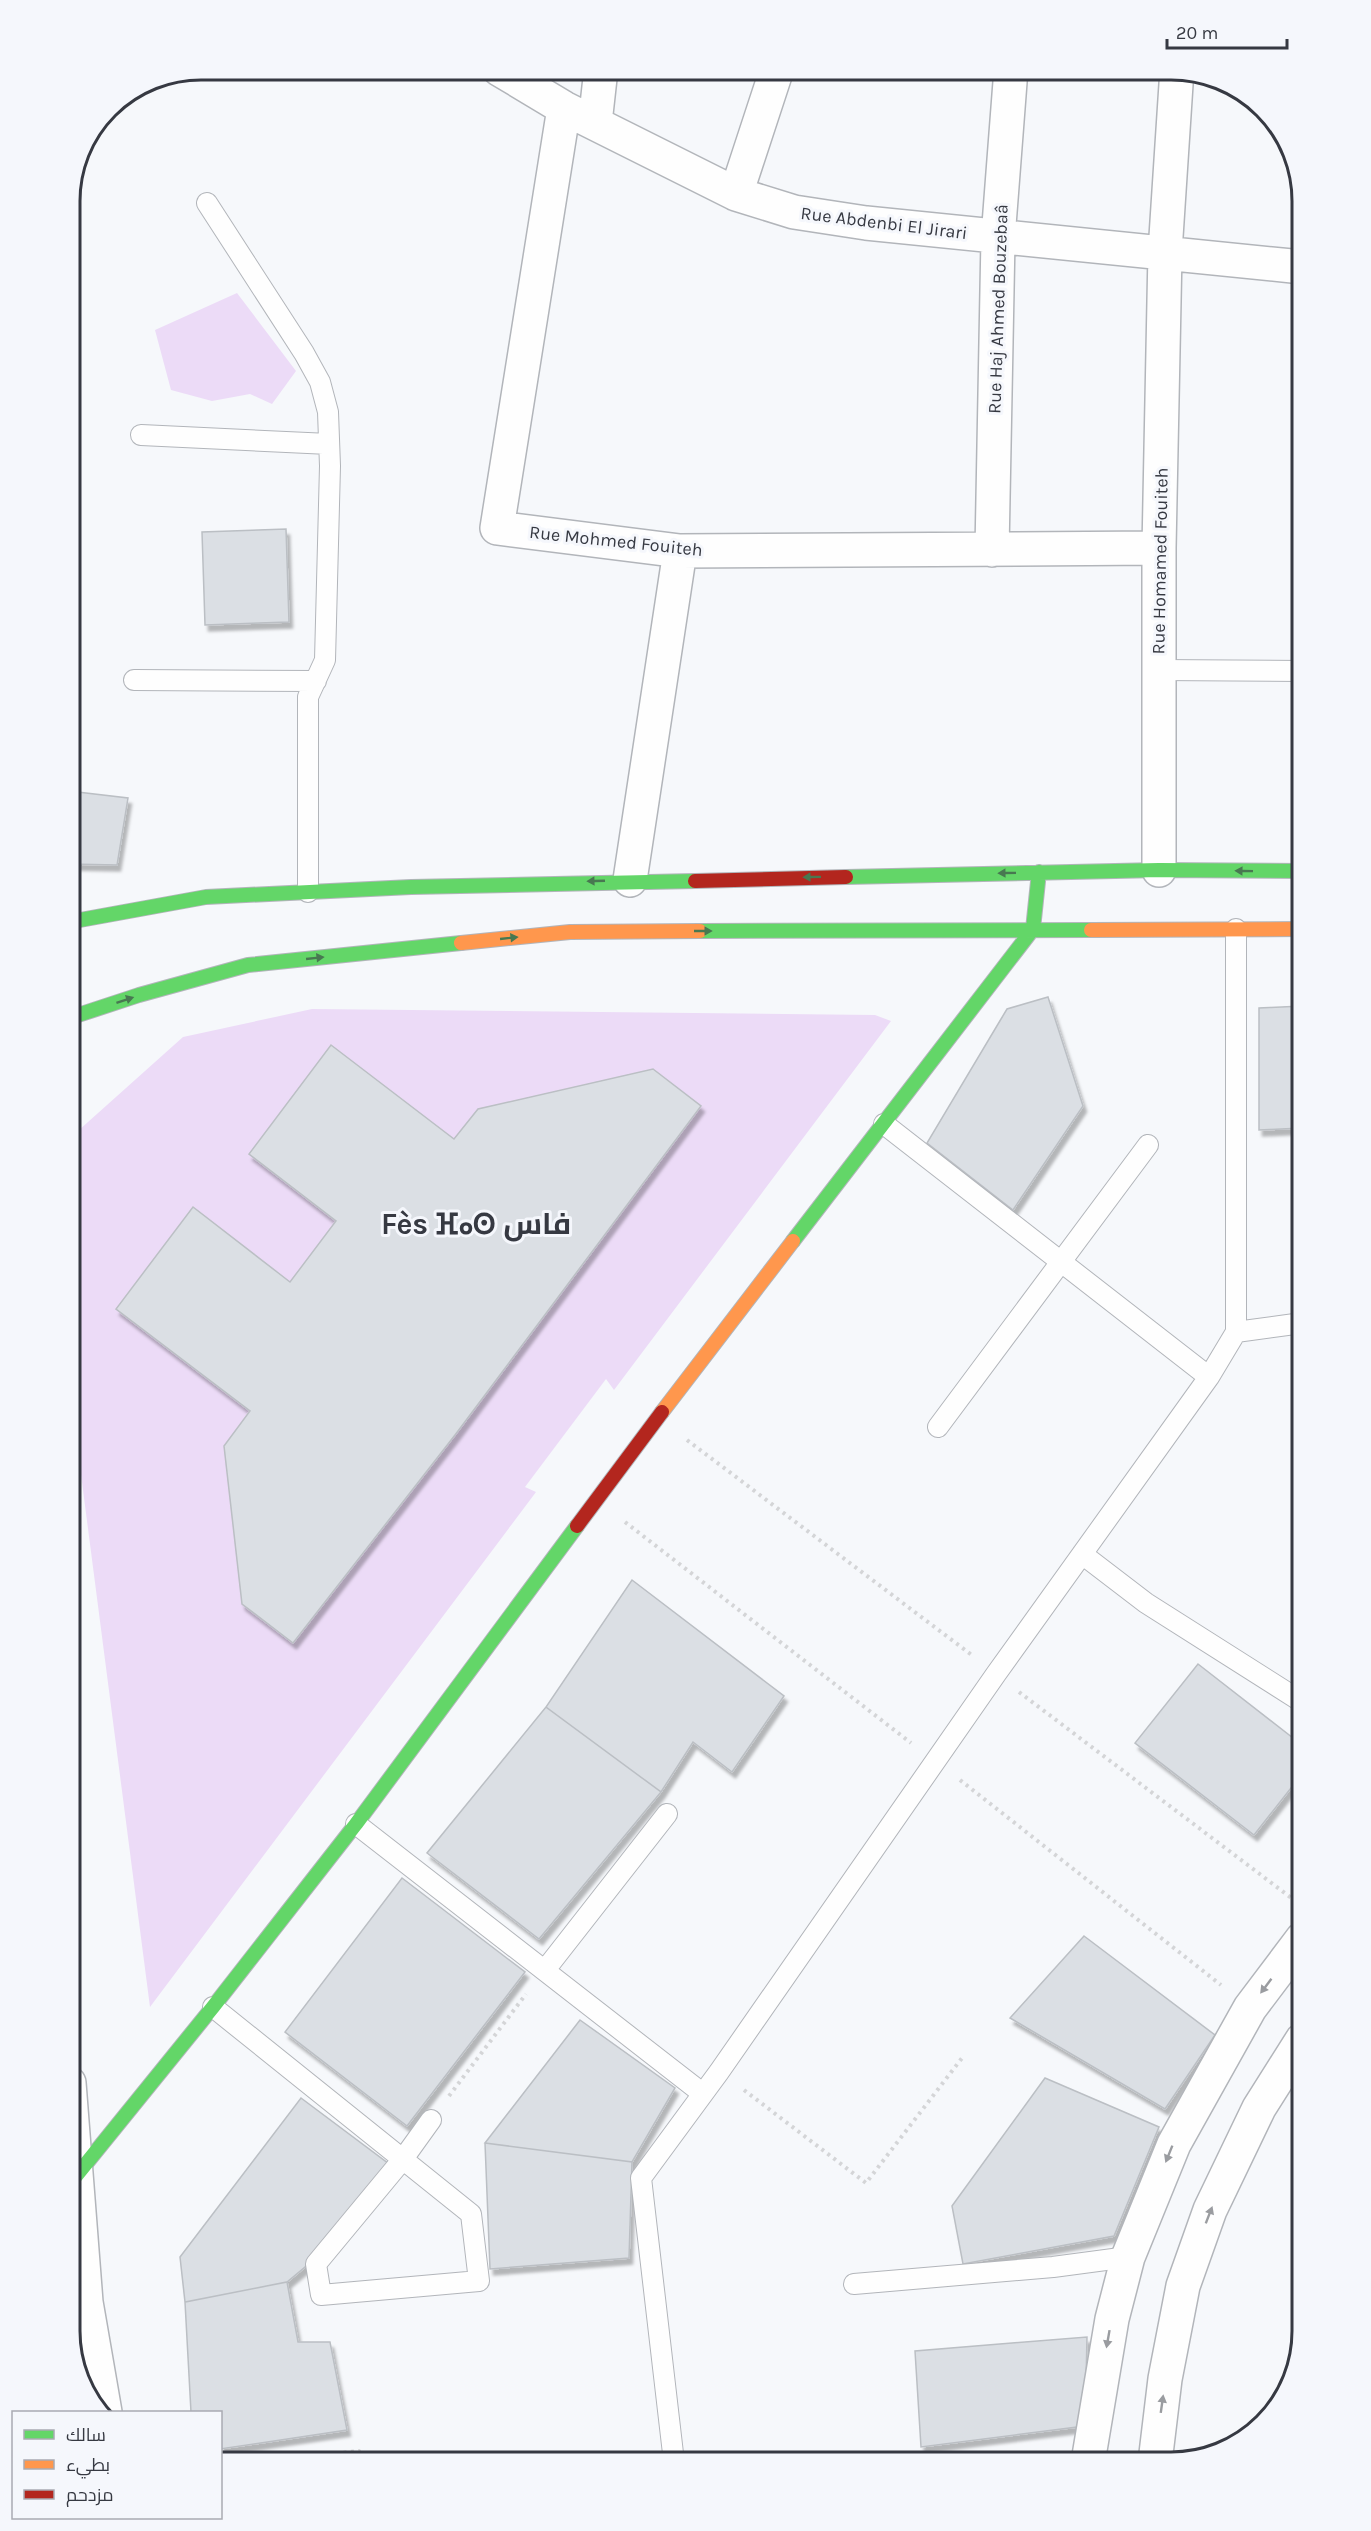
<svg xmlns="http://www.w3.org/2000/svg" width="1371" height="2531" font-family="Karla,Cairo,'Noto Sans Tifinagh',sans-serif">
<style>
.green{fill:#ecdbf7}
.building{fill:#dbdfe4;stroke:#bbbfc4;stroke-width:1.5;filter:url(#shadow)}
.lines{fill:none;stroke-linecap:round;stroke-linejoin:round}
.lane-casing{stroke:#b2b5ba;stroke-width:22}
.street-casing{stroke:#b2b5ba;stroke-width:36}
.fast-casing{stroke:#b2b5ba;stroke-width:16}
.slow-casing{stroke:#b2b5ba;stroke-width:16}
.jam-casing{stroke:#b2b5ba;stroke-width:16}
.path{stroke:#d4d5d7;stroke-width:4;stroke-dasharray:3 4.5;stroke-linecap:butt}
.lane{stroke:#fefefe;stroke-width:20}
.street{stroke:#fefefe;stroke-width:33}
.fast{stroke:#63d668;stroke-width:14}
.slow{stroke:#ff974d;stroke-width:14}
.jam{stroke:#b3261e;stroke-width:14}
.oneway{fill:#487851}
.oneway2{fill:#9a9ca0}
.labels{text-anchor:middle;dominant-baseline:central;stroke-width:6;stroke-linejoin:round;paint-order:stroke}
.street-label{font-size:18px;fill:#363942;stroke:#f5f7fc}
.town-label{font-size:30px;font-weight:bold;fill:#363942;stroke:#f5f7fc}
.rim{fill:none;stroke:#363942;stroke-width:3}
</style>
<defs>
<filter id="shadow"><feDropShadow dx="3.5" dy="6" stdDeviation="1.5" flood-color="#0004"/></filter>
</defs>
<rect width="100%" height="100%" fill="#f6f8fb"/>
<path class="green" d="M237,293L296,371L272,404L250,394L212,401L171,390L155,330Z
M312,1009L875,1015L891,1021L614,1390L606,1379L525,1487L536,1492L150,2007L69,1382V1139L183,1037Z"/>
<path class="building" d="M286,529L289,622L205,625L202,532Z
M69,791L128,798L117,865L69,864Z
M1048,997L1083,1106L1013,1210L927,1143L1007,1009Z
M1302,1006V1128L1259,1130V1008Z
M331,1045L454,1139L478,1109L653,1069L701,1106L455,1435L293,1643L242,1604L224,1446L250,1411L116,1309L193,1207L290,1282L336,1221L249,1154Z
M632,1580L784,1696L732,1772L693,1742L661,1792L546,1707Z
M1302,1601V1668L1300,1667Z
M1198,1664L1302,1745V1774L1254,1835L1135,1743Z
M546,1707L661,1792L539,1939L427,1853Z
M402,1878L525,1972L407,2126L285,2032Z
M1084,1936L1215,2035L1165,2109L1010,2018Z
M580,2020L675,2088L632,2162L485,2143Z
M1045,2078L1159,2127L1114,2236L963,2264L952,2206Z
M301,2098L389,2164L305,2267L287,2282L185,2302L180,2257Z
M485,2143L632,2162L629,2258L490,2269Z
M287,2282L298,2342H330L347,2430L220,2449V2412H191L185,2302Z
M1087,2337L1085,2426L921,2447L915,2351Z"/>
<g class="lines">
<defs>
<path id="lane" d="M207,203L304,353L320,382L328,412L330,466L325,660L308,697V892
M141,435L329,444
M1159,670L1302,671
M134,680L316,681
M884,1124L1209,1377
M1236,1332L1302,1323
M938,1427L1148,1145
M1082,1554L1146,1603L1302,1702
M356,1824L702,2093
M545,1970L667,1814
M213,2007L471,2214L479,2281L321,2295L316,2264L403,2159L431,2120
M854,2284L1053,2267L1128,2257
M674,2462L641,2178L719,2072L996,1674L1209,1377L1236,1332V929"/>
<path id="street" d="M499,69L564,108L736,194L794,212L866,223L1302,267
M564,108L497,528L680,551L1159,548
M595,123L601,69
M736,194L777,69
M992,550L998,238L1011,69
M1159,870V548L1165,252L1177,69
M630,880L680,551
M69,2083L86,2302L105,2412
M1088,2462L1112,2319L1128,2257L1174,2144L1250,2008L1302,1939
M1155,2462L1165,2379L1183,2286L1210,2210L1259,2108L1302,2040"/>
<path id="fast" d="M846,877L1159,870L1302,871
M69,922L206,897L411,887L695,881
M700,931L1091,930
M69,1018L139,995L248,965L461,943
M793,1241L1033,929L1039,872
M76,2176L213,2007L356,1824L577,1526"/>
<path id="slow" d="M1091,930L1302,929
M461,943L570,932L700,931
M662,1412L793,1241"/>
<path id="jam" d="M695,881L846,877
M577,1526L662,1412"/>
</defs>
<use href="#lane" class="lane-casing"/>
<use href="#street" class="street-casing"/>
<use href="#fast" class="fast-casing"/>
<use href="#slow" class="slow-casing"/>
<use href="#jam" class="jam-casing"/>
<path class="path" d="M687,1440L973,1656
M625,1522L911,1743
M1019,1692L1298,1903
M960,1780L1221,1985
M744,2090L866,2183L962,2058
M449,2096L526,1994
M254,2462L359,2451L361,2462
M964,2462L1052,2453"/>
<use href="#lane" class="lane"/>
<use href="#street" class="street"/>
<use href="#fast" class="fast"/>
<use href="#slow" class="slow"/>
<use href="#jam" class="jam"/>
</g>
<defs><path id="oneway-solid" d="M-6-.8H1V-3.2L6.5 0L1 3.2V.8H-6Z" transform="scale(1.5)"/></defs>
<g class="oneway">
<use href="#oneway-solid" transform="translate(1244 871) rotate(-179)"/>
<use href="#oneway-solid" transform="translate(1007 873) rotate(179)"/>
<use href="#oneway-solid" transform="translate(812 877) rotate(179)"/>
<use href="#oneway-solid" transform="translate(596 881) rotate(178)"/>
<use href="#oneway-solid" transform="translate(703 931)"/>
<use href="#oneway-solid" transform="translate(509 938) rotate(-6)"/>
<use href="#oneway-solid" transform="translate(315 958) rotate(-6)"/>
<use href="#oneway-solid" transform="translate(125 1000) rotate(-18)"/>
</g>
<g class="oneway2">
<use href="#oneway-solid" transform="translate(1266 1986) rotate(127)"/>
<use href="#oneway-solid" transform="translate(1169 2154) rotate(112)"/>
<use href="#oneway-solid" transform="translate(1209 2215) rotate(-69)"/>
<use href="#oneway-solid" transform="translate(1108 2339) rotate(100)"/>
<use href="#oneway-solid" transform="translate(1162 2404) rotate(-82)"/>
</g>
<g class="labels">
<g class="street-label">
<text transform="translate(884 223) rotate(7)">Rue Abdenbi El Jirari</text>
<text transform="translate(998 309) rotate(-88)">Rue Haj Ahmed Bouzebaâ</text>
<text transform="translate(616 541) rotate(6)">Rue Mohmed Fouiteh</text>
<text transform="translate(1160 561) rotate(-89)">Rue Homamed Fouiteh</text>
</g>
<g class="town-label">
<text x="476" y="1224">Fès ⴼⴰⵙ فاس</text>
</g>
</g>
<path d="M0 0H1371V2531H0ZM201 80H1171A121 121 0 0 1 1292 201V2331A121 121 0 0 1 1171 2452H201A121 121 0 0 1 80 2331V201A121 121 0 0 1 201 80Z" fill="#f5f7fc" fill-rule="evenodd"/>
<path class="rim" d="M201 80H1171A121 121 0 0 1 1292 201V2331A121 121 0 0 1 1171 2452H201A121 121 0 0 1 80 2331V201A121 121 0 0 1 201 80Z"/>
<rect x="12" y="2411" width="210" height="108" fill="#f5f7fc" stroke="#a9abb2" stroke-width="1.5"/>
<rect x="24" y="2430" width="30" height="9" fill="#63d668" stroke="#a9abb2" stroke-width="1.5"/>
<text x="66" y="2441" font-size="18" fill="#363942">سالك</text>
<rect x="24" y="2460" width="30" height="9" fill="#ff974d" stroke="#a9abb2" stroke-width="1.5"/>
<text x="66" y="2471" font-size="18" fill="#363942">بطيء</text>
<rect x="24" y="2490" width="30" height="9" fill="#b3261e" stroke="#a9abb2" stroke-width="1.5"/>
<text x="66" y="2501" font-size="18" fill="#363942">مزدحم</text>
<path d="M1167 39v9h120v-9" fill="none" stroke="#363942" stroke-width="3"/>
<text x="1176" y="39" font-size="18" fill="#363942" stroke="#f5f7fc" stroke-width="4.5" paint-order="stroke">20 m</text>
</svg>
